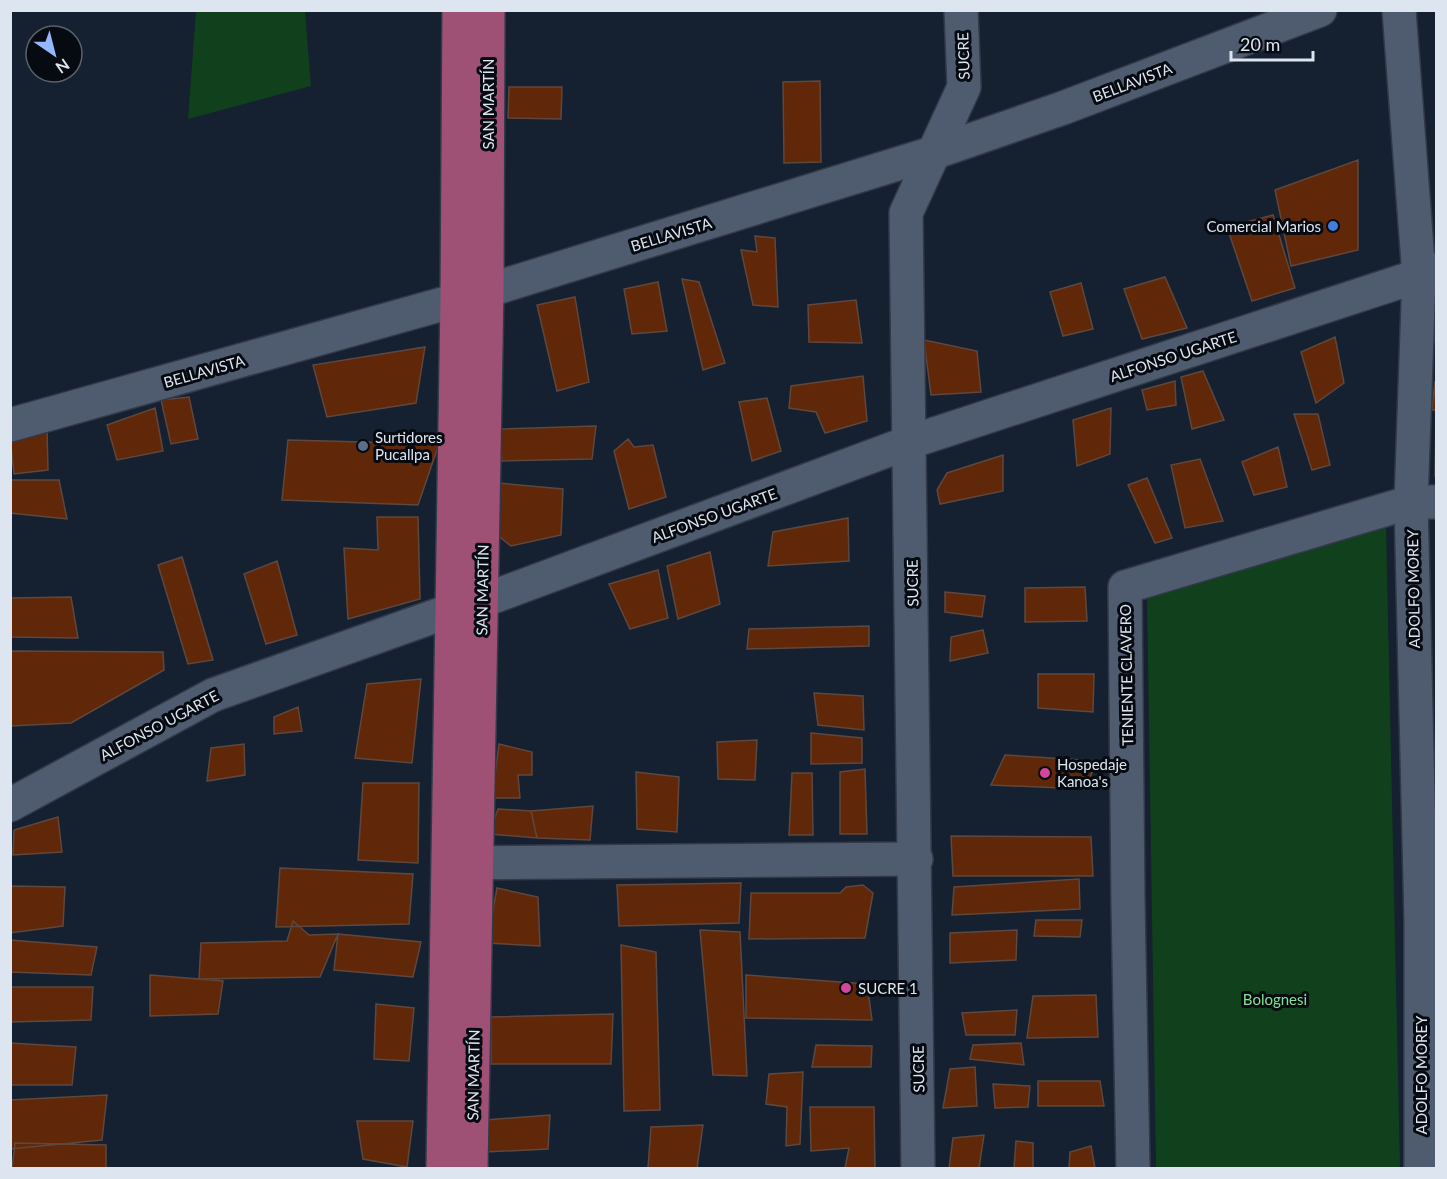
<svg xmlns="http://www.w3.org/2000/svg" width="1447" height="1179" font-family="Lato,sans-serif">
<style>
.green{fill:#11401c}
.building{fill:#602708;stroke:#5e483e;stroke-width:1.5}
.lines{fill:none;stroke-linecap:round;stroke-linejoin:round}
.minor-casing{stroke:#323948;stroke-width:36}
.major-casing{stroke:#323948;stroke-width:36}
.minor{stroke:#4f5c6f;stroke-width:33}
.major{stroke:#9e5174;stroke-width:33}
.shop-dot{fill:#3f7fe0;stroke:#060a11;stroke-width:2}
.service-dot{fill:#5c6f8a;stroke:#060a11;stroke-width:2}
.hotel-dot{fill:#d1479c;stroke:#060a11;stroke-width:2}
.labels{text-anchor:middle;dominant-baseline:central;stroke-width:6;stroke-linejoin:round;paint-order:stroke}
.street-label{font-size:15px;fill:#dde5f0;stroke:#060a11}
.poi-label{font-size:15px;fill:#dde5f0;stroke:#060a11;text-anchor:start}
.park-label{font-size:15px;fill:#83e393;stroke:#060a11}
</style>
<rect width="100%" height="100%" fill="#152030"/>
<path class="green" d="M196,11H305L311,86L188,119Z
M1386,527L1400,1168H1156L1147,597Z"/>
<path class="building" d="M820,81L821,162L784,163L783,82Z
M509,87H562L561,119L508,118Z
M1358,160V250L1291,266L1275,190Z
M1273,215L1295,288L1252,301L1227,227Z
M755,236L775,238L778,307L753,305L741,250L757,252Z
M1165,277L1187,328L1142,339L1124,289Z
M682,279L699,282L725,363L703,370Z
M658,282L667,331L632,334L624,289Z
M1081,283L1093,329L1063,336L1050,292Z
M1436,294V341L1434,342L1435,295Z
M575,297L589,382L557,391L537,305Z
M856,300L862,343L809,342L808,305Z
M1335,337L1344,383L1316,403L1301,352Z
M924,340L977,351L981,392L931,395Z
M425,347L416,403L327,417L313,365Z
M1203,371L1224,420L1192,429L1181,377Z
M863,376L867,421L825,433L816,412L789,408L791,386Z
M1175,381L1176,405L1147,410L1142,390Z
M1435,381L1436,410H1432Z
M189,397L198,439L171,444L161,400Z
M767,398L781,451L752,461L739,402Z
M155,408L163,451L117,460L107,425Z
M1111,408L1110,454L1077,466L1073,420Z
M1294,414H1318L1330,465L1312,470Z
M1436,417V477L1435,476Z
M596,426L592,459L502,461L499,429Z
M47,428L48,470L14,474L10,436Z
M628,439L634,447L653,445L666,497L629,509L614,451Z
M288,440L439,444L418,505L282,500Z
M1278,447L1287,487L1254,495L1242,462Z
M1003,455V491L940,504L937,490L947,473Z
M1200,459L1223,521L1185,528L1171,465Z
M1147,478L1172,538L1155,543L1128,485Z
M11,480H59L67,519L10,513Z
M498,483L563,489L561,535L511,546L496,534Z
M377,517H418L420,599L348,619L344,548L378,550Z
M848,518L849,561L768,566L773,532Z
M710,552L720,604L678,619L667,566Z
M182,557L213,660L188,664L158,565Z
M277,561L297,635L266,644L244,574Z
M658,570L668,618L630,629L609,584Z
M1085,587L1087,621L1025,622V588Z
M945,592L985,596L982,617L945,612Z
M71,597L78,638L10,637V598Z
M869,626V646L747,649L749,629Z
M983,630L988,653L950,661L951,637Z
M10,651L163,652L164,670L71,723L10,726Z
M1038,674H1094L1093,712L1038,708Z
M421,679L412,763L355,758L367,684Z
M814,693L863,696L864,730L818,725Z
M298,707L302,731L274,734V717Z
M811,733L862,738V763L811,764Z
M757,740L755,780L718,779L717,742Z
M244,744L245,775L207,781L211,748Z
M499,744L532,752V775H518L520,798H492Z
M1005,755L1097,761L1085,789L991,785Z
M865,769L867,834H840V772Z
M636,772L679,777L677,832L637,829Z
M792,773H812L813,835H789Z
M363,783H419L418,863L358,860Z
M593,806L590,840L537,838L531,811Z
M498,809L531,811L537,838L489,834Z
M58,817L62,852L13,855L14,830Z
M951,836L1091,837L1093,876H953Z
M280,868L413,874L409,924L276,927Z
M1079,879L1080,909L952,915L954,887Z
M741,883L739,923L619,926L617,885Z
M863,885L873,893L865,938L749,939L751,893H840L846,887Z
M10,886L65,887L63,926L10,933Z
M497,888L538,897L540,946L487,943Z
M1036,920H1082L1080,937L1034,936Z
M293,921L309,935L338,934L320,977L199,979L201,943L287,941Z
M700,930L740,932L747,1076L713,1075Z
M1017,930L1016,960L950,963V933Z
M338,934L421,942L413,977L334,970Z
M10,940L97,947L91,975L10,972Z
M621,945L656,952L660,1110L624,1111Z
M150,975L223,981L218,1014L150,1016Z
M746,975L867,984L872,1020L746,1018Z
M10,987H93L91,1020L10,1022Z
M1096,995L1098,1037L1027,1038L1033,996Z
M376,1004L414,1008L409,1061L374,1059Z
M1017,1010L1015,1035H966L962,1013Z
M613,1014L611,1064H491V1017Z
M10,1043L76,1047L72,1085H10Z
M1021,1043L1024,1065L970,1059L973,1045Z
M816,1045L872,1046L871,1067H812Z
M975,1067L977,1106L943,1108L950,1069Z
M803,1072L800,1144L786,1146L787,1107L766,1104L769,1074Z
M1038,1081H1100L1104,1106H1038Z
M993,1084L1030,1086L1028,1107L995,1108Z
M107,1095L102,1140L10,1149V1100Z
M810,1107H874L875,1168H845L849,1148L811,1151Z
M550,1115L548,1149L485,1152V1120Z
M357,1121H413L407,1167L363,1159Z
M703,1125L697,1168H648L651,1127Z
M984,1135L979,1168H949L953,1138Z
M1016,1141L1033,1143V1168H1014Z
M15,1143L106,1145V1168H12Z
M1091,1146L1095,1168H1069L1070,1152Z"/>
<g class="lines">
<defs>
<path id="minor" d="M1399,10L1419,276L1411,502L1421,922V1168
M10,425L457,300L936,152L1063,108L1320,10
M10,805L213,695L452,610L482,601L910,442L1436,270
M449,863L916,859
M918,1168L906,213L964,87L961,10
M1133,1168L1128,903L1125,587L1411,502H1436"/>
<path id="major" d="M443,1168L457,300L459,10
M471,1168L487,290L488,10"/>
</defs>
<use href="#minor" class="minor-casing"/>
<use href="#major" class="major-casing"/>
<use href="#minor" class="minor"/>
<use href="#major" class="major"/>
</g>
<circle class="shop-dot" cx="1333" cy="226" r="6"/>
<circle class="service-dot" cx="363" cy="446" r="6"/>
<g class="hotel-dot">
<circle cx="1045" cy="773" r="6"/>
<circle cx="846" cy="988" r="6"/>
</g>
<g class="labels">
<g class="street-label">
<text transform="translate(963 56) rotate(-92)">SUCRE</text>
<text transform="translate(1132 82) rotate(-21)">BELLAVISTA</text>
<text transform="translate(488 104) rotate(-90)">SAN MARTÍN</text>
<text transform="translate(671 234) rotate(-17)">BELLAVISTA</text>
<text transform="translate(1173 356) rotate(-18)">ALFONSO UGARTE</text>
<text transform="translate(204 371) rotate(-16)">BELLAVISTA</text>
<text transform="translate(714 515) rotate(-20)">ALFONSO UGARTE</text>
<text transform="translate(912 583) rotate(-91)">SUCRE</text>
<text transform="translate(1413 589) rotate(-91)">ADOLFO MOREY</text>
<text transform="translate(482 590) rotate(-89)">SAN MARTÍN</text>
<text transform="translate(1126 675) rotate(-91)">TENIENTE CLAVERO</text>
<text transform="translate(159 725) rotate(-28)">ALFONSO UGARTE</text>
<text transform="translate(918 1069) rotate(-91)">SUCRE</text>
<text transform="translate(473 1075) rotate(-89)">SAN MARTÍN</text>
<text transform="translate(1421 1075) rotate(-90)">ADOLFO MOREY</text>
</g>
<g class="poi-label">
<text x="1321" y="226" text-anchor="end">Comercial Marios</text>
<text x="375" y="437">Surtidores<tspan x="375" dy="17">Pucallpa</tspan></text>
<text x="1057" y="764">Hospedaje<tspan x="1057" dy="17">Kanoa's</tspan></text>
<text x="858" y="988">SUCRE 1</text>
</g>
<g class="park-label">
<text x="1275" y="999">Bolognesi</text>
</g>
</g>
<rect width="1447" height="1179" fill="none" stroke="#dde5f0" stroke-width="24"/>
<g transform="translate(54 54) rotate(145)"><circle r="28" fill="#060a11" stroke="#5c626a" stroke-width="1.5"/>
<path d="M0-4.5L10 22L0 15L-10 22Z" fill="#95b7fd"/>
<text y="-9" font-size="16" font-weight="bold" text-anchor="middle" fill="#dde5f0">N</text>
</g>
<path d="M1231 51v9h82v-9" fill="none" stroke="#dde5f0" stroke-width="3"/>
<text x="1240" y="51" font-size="18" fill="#dde5f0" stroke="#060a11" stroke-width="4.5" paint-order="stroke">20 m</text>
</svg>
